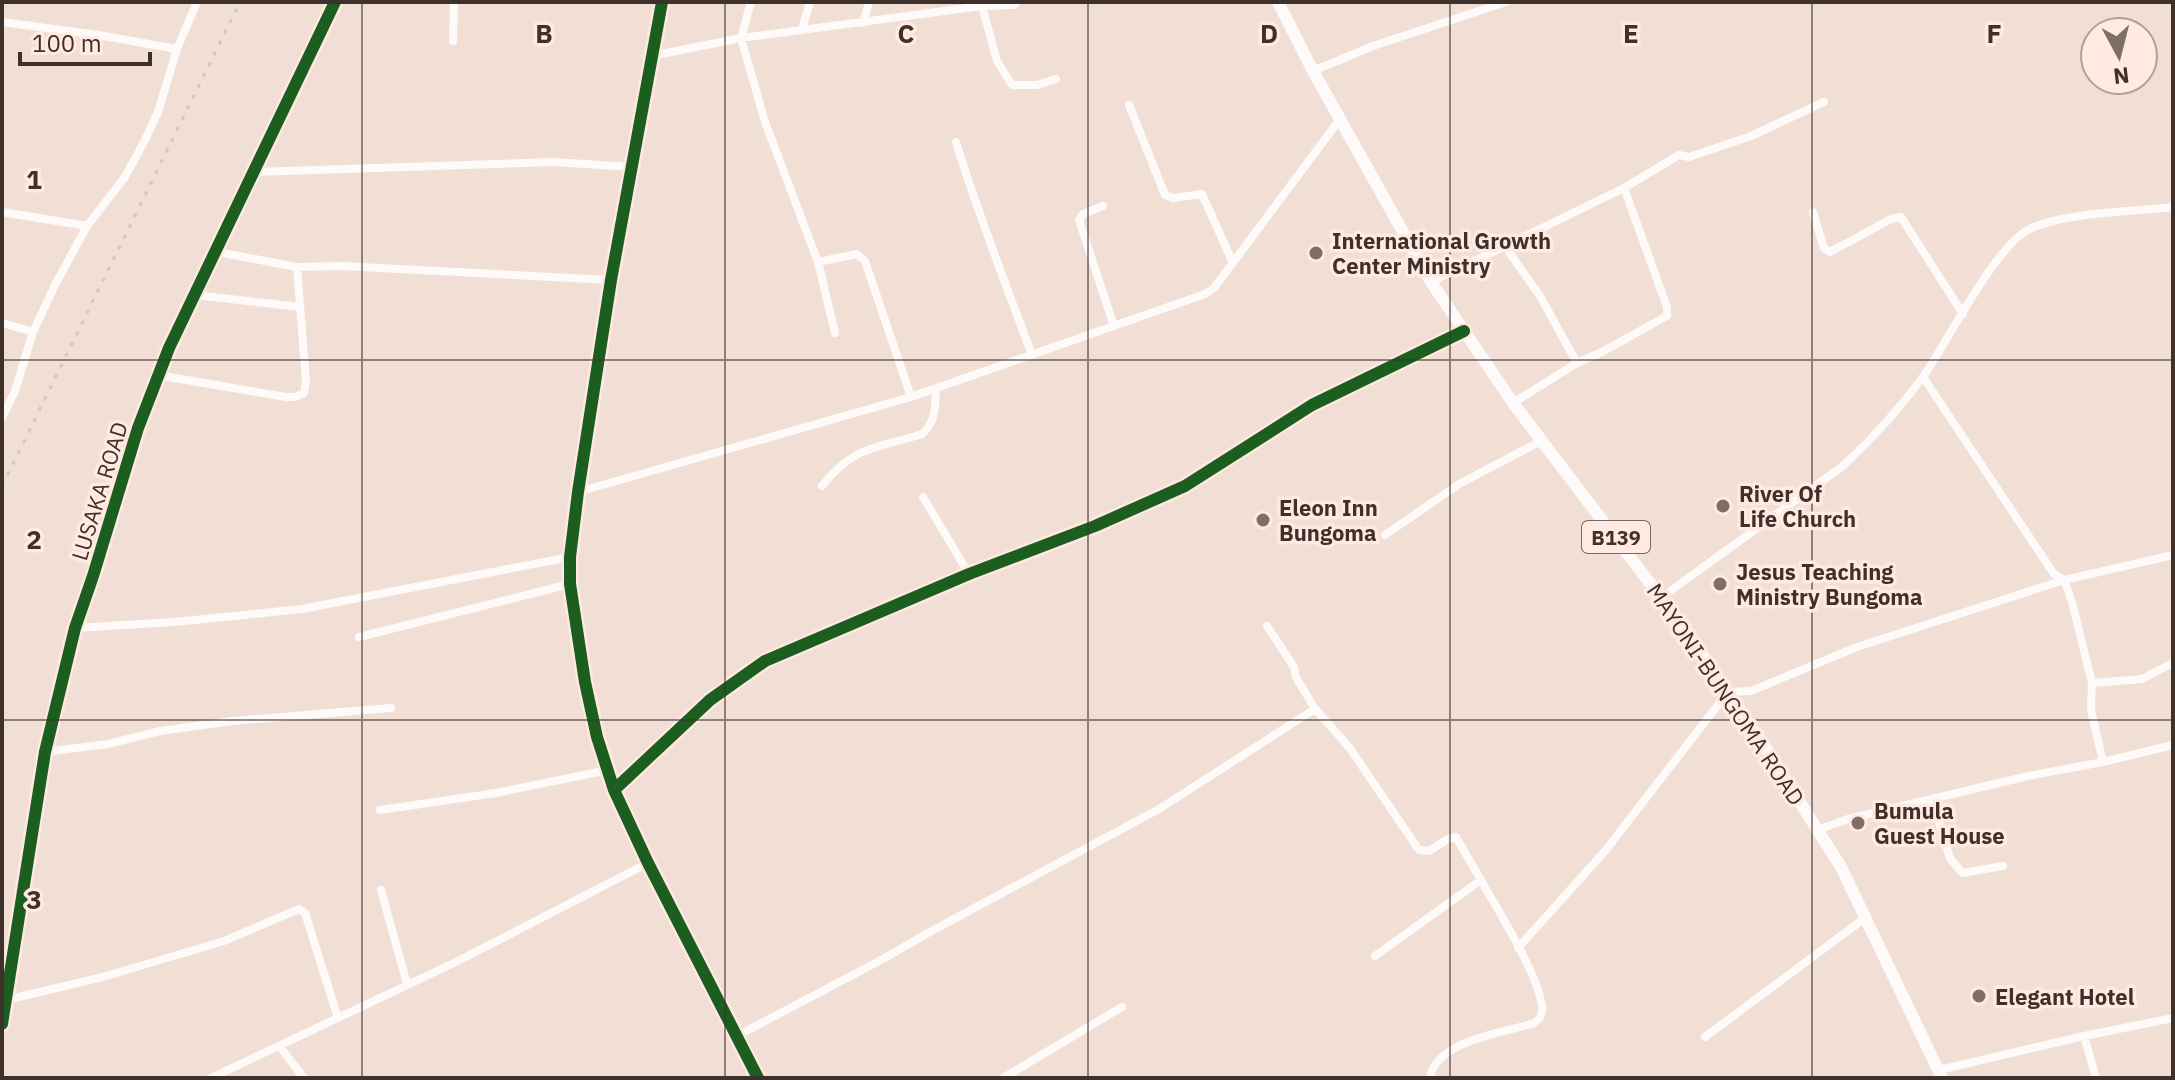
<svg xmlns="http://www.w3.org/2000/svg" width="2175" height="1080" font-family="'IBM Plex Sans',sans-serif">
<style>
.lines{fill:none;stroke-linecap:round;stroke-linejoin:round}
.street{stroke:#fdfaf9;stroke-width:8}
.secondary{stroke:#fdfaf9;stroke-width:12}
.primary{stroke:#fdfaf9;stroke-width:12}
.rail{stroke:#cdc8c6;stroke-width:3;stroke-dasharray:4 8;stroke-linecap:butt}
.cycleway-casing{stroke:#ffe9e0;stroke-width:17}
.cycleway{stroke:#1b5e20;stroke-width:12}
.grid{fill:none;stroke:#3e312b;stroke-width:2;stroke-opacity:0.55}
.poi-dot{fill:#7d6e66;stroke:#ffe9e0;stroke-width:3}
.labels{text-anchor:middle;dominant-baseline:central;stroke-width:7;stroke-linejoin:round;paint-order:stroke}
.shield{fill:#ffe9e0;stroke:#786861;stroke-width:2}
.shield-label{font-size:20px;font-weight:bold;fill:#3e312b}
.poi-label{font-size:22px;font-weight:bold;fill:#3e312b;stroke:#ffe9e0;text-anchor:start}
.street-label{font-size:22px;fill:#3e312b;stroke:#ffe9e0}
.grid-label{font-size:26px;text-anchor:middle;font-weight:bold;fill:#3e312b;stroke:#ffe9e0;stroke-width:7;stroke-linejoin:round;paint-order:stroke}
</style>
<rect width="100%" height="100%" fill="#f1ded5"/>
<g class="lines">
<path class="street" d="M662,2L611,280L578,492L570,557V584L585,682L597,737L614,790L648,863L758,1078
M751,2L741,38L765,122L818,262L835,333
M982,6L997,61L1012,85H1037L1056,79
M2,22L98,35L177,49
M863,23L869,2
M802,29L810,2
M453,41L454,2
M651,56L741,38L982,6L1014,5L1017,2
M1313,71L1373,46L1506,2
M1129,105L1165,195L1173,198L1202,194L1233,263
M956,142C978,214 1006,285 1032,355
M254,172L553,162L632,167
M1103,206L1083,214L1079,220L1114,326
M2,212L87,226
M1813,212L1824,248L1830,252L1891,219L1901,217L1963,314
M1504,245L1540,296L1577,363
M217,252L297,267L342,266L611,280
M818,262L857,254L865,261L911,397
M1431,282L1624,188
M195,295L300,307
M2,323L33,332
M157,375L286,397H295L304,393L306,381L297,267
M1513,403L1577,363L1602,352L1667,316V307L1624,188L1679,155L1689,157L1751,136L1824,102
M2,418L15,391L33,332L56,283L87,226L125,177L145,140L158,112L177,49L197,2
M822,486C854,445 876,449 922,434C936,422 935,407 936,389
M578,492L911,397L1205,294L1214,288L1340,119
M923,497L969,574
M1385,535L1459,484L1541,441
M1662,597L1843,466C1872,439 1902,406 1925,374C1948,340 1996,246 2028,230C2062,212 2133,212 2173,207
M1267,626L1294,667L1296,677L1315,709L1349,747L1419,850L1429,851L1448,839L1456,837L1481,880L1375,956
M75,628L174,622L302,609L570,557
M359,637L570,584
M2092,683L2142,679L2173,663
M45,752L108,744L160,731L232,721L391,708
M2103,762L2173,745
M614,790L710,700L765,661L969,574L1095,526L1185,486L1312,405L1464,331
M1932,800L1950,858L1962,873L2003,866
M380,810L496,793L608,770
M1817,830L1848,819L2028,776L2103,762L2091,710L2092,683L2072,602L2064,580L2054,574L1923,377
M381,890L407,984
M1518,948L1605,851L1728,692L1751,691L1857,647L2064,580L2173,555
M6,1000L103,977L224,941L299,909L305,913L338,1018
M737,1036L883,959L926,934L1159,809L1315,709
M2084,1036L2096,1078
M1705,1037L1865,918
M280,1047L304,1078
M1939,1070L2084,1036L2173,1018
M211,1078L456,962L648,863
M1003,1078L1122,1007
M1430,1078C1436,1040 1504,1033 1534,1023C1540,1019 1543,1015 1542,1007C1538,973 1498,911 1481,880"/>
<path class="secondary" d="M2,1024L45,752L75,628L93,576L138,428L169,348L335,2"/>
<path class="primary" d="M1278,2L1313,71L1431,282L1513,403L1687,632L1765,747L1841,867L1942,1078"/>
<path class="rail" d="M2,486L240,2"/>
<defs>
<path id="cycleway" d="M662,2L611,280L578,492L570,557V584L585,682L597,737L614,790L648,863L758,1078
M614,790L710,700L765,661L969,574L1095,526L1185,486L1312,405L1464,331
M2,1024L45,752L75,628L93,576L138,428L169,348L335,2"/>
</defs>
<use href="#cycleway" class="cycleway-casing"/>
<use href="#cycleway" class="cycleway"/>
</g>
<path class="grid" d="M362,2V1078M725,2V1078M1088,2V1078M1450,2V1078M1812,2V1078M2,360H2173M2,720H2173"/>
<g class="poi-dot">
<circle cx="1316" cy="253" r="8"/>
<circle cx="1723" cy="506" r="8"/>
<circle cx="1263" cy="520" r="8"/>
<circle cx="1720" cy="584" r="8"/>
<circle cx="1858" cy="823" r="8"/>
<circle cx="1979" cy="996" r="8"/>
</g>
<g class="labels">
<rect class="shield" x="1582" y="521" width="68" height="32" rx="6"/>
<g class="shield-label">
<text x="1616" y="537">B139</text>
</g>
<g class="poi-label">
<text x="1332" y="240">International Growth<tspan x="1332" dy="25">Center Ministry</tspan></text>
<text x="1739" y="493">River Of<tspan x="1739" dy="25">Life Church</tspan></text>
<text x="1279" y="507">Eleon Inn<tspan x="1279" dy="25">Bungoma</tspan></text>
<text x="1736" y="571">Jesus Teaching<tspan x="1736" dy="25">Ministry Bungoma</tspan></text>
<text x="1874" y="810">Bumula<tspan x="1874" dy="25">Guest House</tspan></text>
<text x="1995" y="996">Elegant Hotel</text>
</g>
<g class="street-label">
<text transform="translate(99 491) rotate(-73)">LUSAKA ROAD</text>
<text transform="translate(1726 694) rotate(56)">MAYONI-BUNGOMA ROAD</text>
</g>
</g>
<g class="grid-label">
<text x="544" y="43">B</text>
<text x="906" y="43">C</text>
<text x="1269" y="43">D</text>
<text x="1631" y="43">E</text>
<text x="1994" y="43">F</text>
<text x="34" y="189">1</text>
<text x="34" y="549">2</text>
<text x="34" y="909">3</text>
</g>
<rect width="2175" height="1080" fill="none" stroke="#3e312b" stroke-width="8"/>
<g transform="translate(2119 56) rotate(173)"><circle r="38" fill="#ffe9e0" stroke="#b29f98" stroke-width="2"/>
<path d="M0-6L14 30L0 20L-14 30Z" fill="#7d6e66"/>
<text y="-12" font-size="22" font-weight="bold" text-anchor="middle" fill="#3e312b">N</text>
</g>
<path d="M20 52v12h130v-12" fill="none" stroke="#3e312b" stroke-width="4"/>
<text x="32" y="52" font-size="24" fill="#3e312b" stroke="#ffe9e0" stroke-width="6" paint-order="stroke">100 m</text>
</svg>
